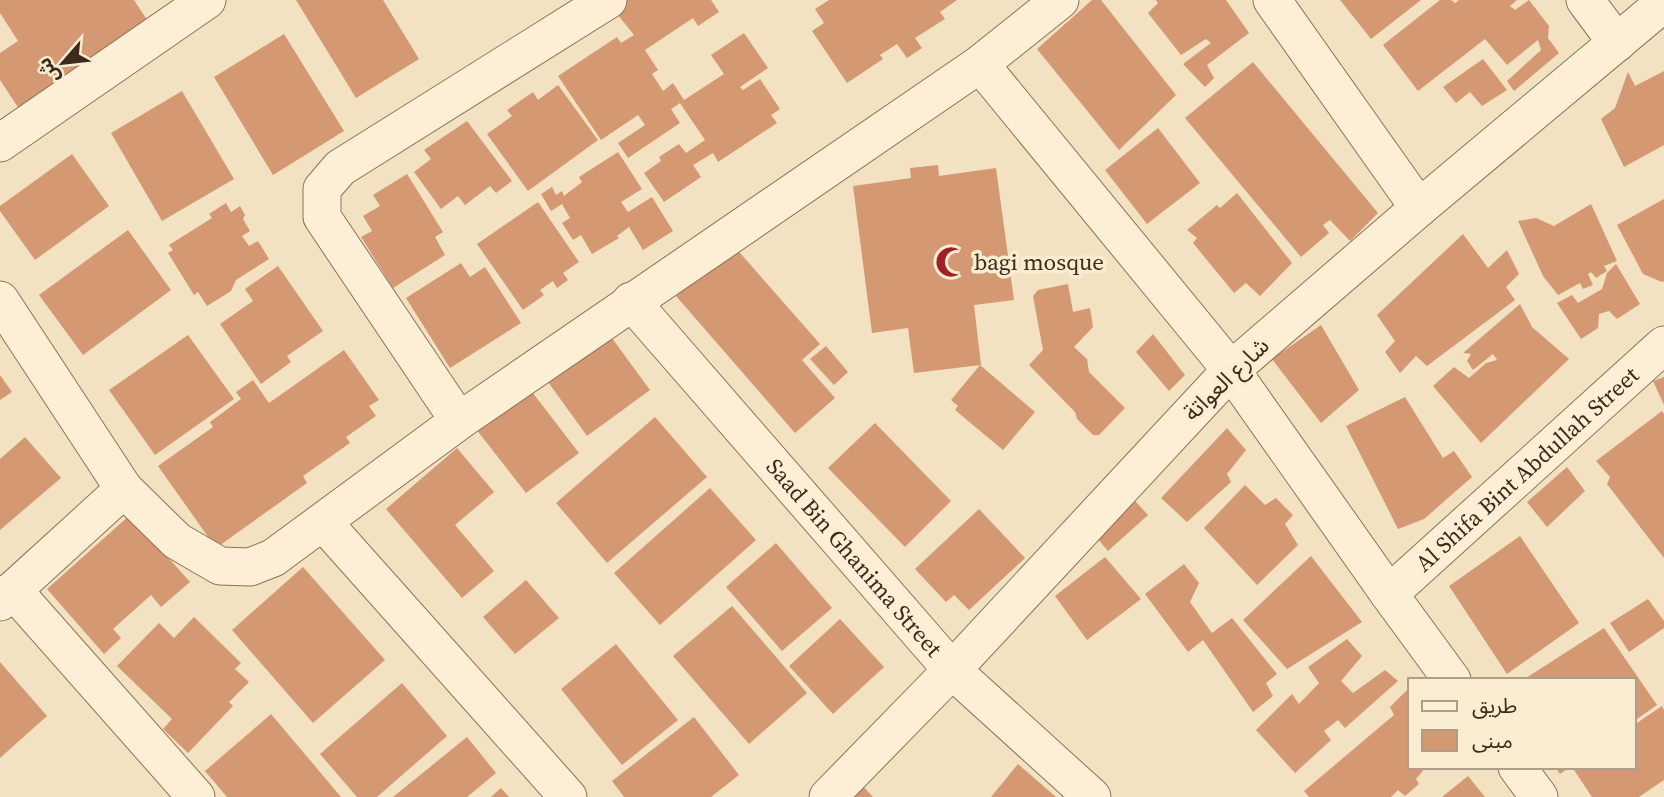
<svg xmlns="http://www.w3.org/2000/svg" width="1664" height="797" font-family="'Source Serif 4','Noto Sans Arabic',serif">
<style>
.building{fill:#d49873}
.lines{fill:none;stroke-linecap:round;stroke-linejoin:round}
.minor-casing{stroke:#8d7256;stroke-width:39}
.minor{stroke:#fcefd5;stroke-width:37}
.labels{text-anchor:middle;dominant-baseline:central;stroke-width:7;stroke-linejoin:round;paint-order:stroke}
.poi-label{font-size:23px;fill:#3c2a1c;stroke:#f9ecd1;text-anchor:start}
.street-label{font-size:23px;fill:#3c2a1c;stroke:#f9ecd1}
</style>
<rect width="100%" height="100%" fill="#f2e2c1"/>
<path class="building" d="M0,0H134L153,29L23,115L0,80V53L18,41L0,13Z
M296,0H383L419,59L356,98Z
M618,0H711L719,12L698,26L693,18L645,50L658,70L652,74L663,91L673,83L684,100L724,74L711,55L744,33L768,68L740,87L743,90L760,79L780,109L771,115L777,123L718,162L713,153L693,165L701,177L664,202L644,173L661,161L659,157L679,144L686,153L705,140L680,103L671,109L680,123L628,158L618,143L645,125L638,115L601,140L558,76L617,37L621,43L634,35L610,5Z
M829,0H957L940,12L945,19L915,38L922,48L907,58L897,44L880,55L883,59L847,83L812,31L824,23L815,9Z
M1092,0H1101L1176,95L1119,150L1037,49Z
M1156,0H1226L1249,33L1207,65L1214,78L1205,87L1183,64L1211,43L1206,39L1181,55L1148,13L1158,3Z
M1340,0H1421L1371,39Z
M1440,0H1451L1455,3L1459,0H1517L1510,6L1515,10L1529,0L1549,26L1548,38L1559,53L1514,91L1507,81L1541,50L1538,40L1507,65L1485,39L1418,91L1383,45Z
M284,34L344,131L273,175L214,77Z
M1483,59L1507,90L1482,106L1470,92L1456,103L1443,87Z
M1253,62L1378,213L1350,241L1330,220L1323,225L1329,233L1301,257L1185,118Z
M1664,71V145L1624,167L1601,119L1615,108L1628,72L1635,86Z
M558,85L598,140L528,191L487,134L512,116L507,110L533,92L538,100Z
M182,91L234,179L162,221L111,133Z
M467,121L512,181L496,193L490,186L465,205L458,196L441,209L414,172L431,159L424,150Z
M1158,128L1200,183L1147,224L1105,170Z
M618,152L642,189L621,202L628,212L652,197L673,231L643,250L629,227L617,236L619,238L592,254L581,235L573,240L562,223L570,218L562,204L551,211L541,194L552,187L556,195L562,191L564,196L582,182L579,177Z
M72,154L109,206L35,260L0,211V206Z
M938,165L939,176L996,168L1014,300L974,305L981,365L914,373L908,328L872,333L853,186L911,178L910,168Z
M407,174L443,232L435,237L445,255L393,288L361,237L372,231L363,216L380,206L373,195Z
M1237,193L1292,263L1260,296L1246,283L1234,293L1193,243L1197,238L1187,230L1217,205L1220,208Z
M1664,199V281L1662,282L1643,274L1617,225Z
M538,202L579,262L563,273L568,280L557,288L553,281L540,290L544,295L523,310L477,244Z
M226,203L231,212L240,206L245,215L243,219L250,231L242,236L249,246L258,241L269,259L236,280L231,291L207,306L198,292L194,295L168,253L173,250L169,245L212,218L209,214Z
M1591,204L1617,261L1604,266L1607,271L1596,278L1591,272L1588,274L1593,285L1583,289L1580,283L1558,295L1543,276L1518,221L1536,218L1554,226Z
M128,230L171,290L83,355L39,295Z
M1463,234L1488,268L1507,250L1519,274L1506,287L1515,300L1427,366L1416,356L1400,373L1385,352L1395,341L1377,315Z
M734,246L820,344L802,360L835,398L795,433L676,296Z
M461,263L470,277L485,267L521,323L450,368L406,298Z
M1616,264L1640,304L1617,319L1609,311L1599,314L1598,328L1581,339L1557,303L1572,295L1578,303L1602,289L1607,273Z
M278,266L323,331L287,356L291,362L261,384L220,324L253,301L245,289Z
M1068,284L1073,312L1090,308L1093,327L1074,347L1087,359L1089,372L1125,408L1099,435H1093L1077,419L1075,412L1029,365L1043,350L1033,296L1038,290Z
M1520,304L1532,327L1569,359L1481,443L1433,386L1454,367L1469,378L1486,363L1497,360L1493,354L1473,370L1467,361L1471,354L1463,353Z
M1321,325L1359,390L1321,423L1272,359Z
M606,330L650,390L587,436L543,375Z
M1153,334L1185,375L1169,391L1136,352Z
M188,335L234,399L155,455L109,390Z
M826,346L848,372L834,385L810,359Z
M344,350L379,400L369,406L376,416L346,437L350,443L303,476L307,483L216,548L158,466L213,427L210,422L241,399L236,392L253,380L269,403Z
M980,365L1035,412L1003,450L955,410L958,406L951,400Z
M0,375L12,392L0,400Z
M1664,377V405L1653,381Z
M529,388L579,453L526,493L476,429Z
M1405,397L1443,458L1454,451L1472,477L1424,519L1398,529L1346,426Z
M1662,411L1664,414V558L1607,484L1610,477L1596,461Z
M655,417L707,477L607,563L556,503Z
M875,423L951,501L905,547L828,468Z
M1227,428L1246,450L1227,474L1231,482L1187,522L1161,498Z
M25,437L61,478L0,530V459Z
M457,448L494,492L455,525L494,571L462,598L386,509Z
M1567,467L1585,491L1547,527L1527,502Z
M1245,485L1265,505L1276,498L1293,515L1285,524L1298,545L1257,585L1204,528Z
M710,488L756,540L660,625L614,573Z
M1126,491L1148,515L1108,551L1086,525Z
M979,509L1025,558L969,610L954,595L946,602L915,569Z
M130,515L190,582L161,607L151,595L113,629L121,638L104,654L47,589Z
M1520,536L1579,623L1507,674L1449,586Z
M776,543L832,608L782,651L726,587Z
M1311,556L1362,622L1287,669L1243,620Z
M1105,557L1141,599L1087,640L1055,596Z
M1184,564L1199,583L1190,602L1212,633L1232,618L1277,674L1266,683L1273,696L1253,712L1203,640L1188,652L1145,594Z
M303,567L385,660L313,723L232,630Z
M526,580L559,618L515,654L483,617Z
M1648,599L1664,621V628L1629,652L1610,623Z
M732,606L807,693L749,744L673,656Z
M194,617L241,663L235,669L249,682L229,702L233,706L188,753L163,729L172,719L117,666L159,623L174,638Z
M840,619L884,667L833,714L789,666Z
M1604,628L1657,705L1634,721V680H1523Z
M1347,639L1362,656L1341,681L1353,693L1385,670L1398,681L1345,728L1338,720L1324,731L1331,740L1295,773L1256,730L1292,694L1299,704L1319,683L1308,667Z
M616,644L678,720L622,765L561,689Z
M0,662L47,716L0,758Z
M402,683L447,736L377,797H357L320,754Z
M1407,690L1410,695V767H1426L1416,779L1419,784L1405,796L1398,790L1391,797H1309L1304,791L1394,715L1390,707Z
M1662,706L1664,710V780L1639,797H1592L1572,767H1634V725Z
M271,714L341,797H227L205,771Z
M694,717L739,775L711,797H624L612,781Z
M467,737L496,773L467,797H393Z
M1018,764L1056,797H991Z
M1555,767H1570L1560,774Z
M1468,776L1485,797H1442Z
M860,783L873,797H846Z
M501,788L509,797H491Z"/>
<g class="lines">
<defs>
<g id="minor">
<path d="M1272,0L1419,208"/>
<path d="M1585,0L1617,43"/>
<path d="M980,64L1231,370L1389,594L1452,680"/>
<path d="M0,143L207,0"/>
<path d="M0,300L124,489L177,541L220,566L250,567L273,558L459,421L980,64L1060,0"/>
<path id="s1" d="M631,301L952,670L1092,797"/>
<path d="M459,421L322,217V189L340,168L608,0"/>
<path d="M323,522L568,797"/>
<path d="M13,590L196,797"/>
<path id="s2" d="M1389,594L1664,345"/>
<path d="M0,602L124,489"/>
<path d="M1517,767L1539,797"/>
<path d="M828,797L952,670L1231,370L1419,208L1664,3"/>
</g>
</defs>
<use href="#minor" class="minor-casing"/>
<use href="#minor" class="minor"/>
</g>
<defs>
<symbol id="mosque-bare" viewBox="-9 -9 18 18"><path d="M3.5-4.9A6 6 0 1 0 3.5 4.9A5 5 0 1 1 3.5-4.9Z" fill="#a22025" stroke="#f9ecd1" stroke-width="2.5" paint-order="stroke"/></symbol>
</defs>
<g fill-rule="evenodd">
<use href="#mosque-bare" x="929" y="240" width="44" height="44"/>
</g>
<g class="labels">
<g class="poi-label">
<text x="974" y="262">bagi mosque</text>
</g>
<g class="street-label">
<text transform="translate(1226 379) rotate(-44)">شارع العواتة</text>
<text stroke="none"><textPath href="#s2" startOffset="186">Al Shifa Bint Abdullah Street</textPath></text>
<text stroke="none"><textPath href="#s1" startOffset="340">Saad Bin Ghanima Street</textPath></text>
</g>
</g>
<rect x="1408" y="678" width="228" height="91" fill="#f9ecd1" stroke="#ad9e89" stroke-width="2"/>
<rect x="1422" y="701" width="35" height="10" fill="#fcefd5" stroke="#ad9e89" stroke-width="2"/>
<text x="1472" y="713" font-size="21" fill="#3c2a1c">طريق</text>
<rect x="1422" y="730" width="35" height="21" fill="#d49873" stroke="#ad9e89" stroke-width="2"/>
<text x="1472" y="748" font-size="21" fill="#3c2a1c">مبنى</text>
<g transform="translate(63 63) rotate(242)" stroke="#f9ecd1" stroke-width="5" paint-order="stroke">
<path d="M0-5L12 26L0 18L-12 26Z" fill="#3c2a1c"/>
<text y="-10" font-size="19" font-weight="bold" text-anchor="middle" fill="#3c2a1c">ش</text>
</g>
</svg>
